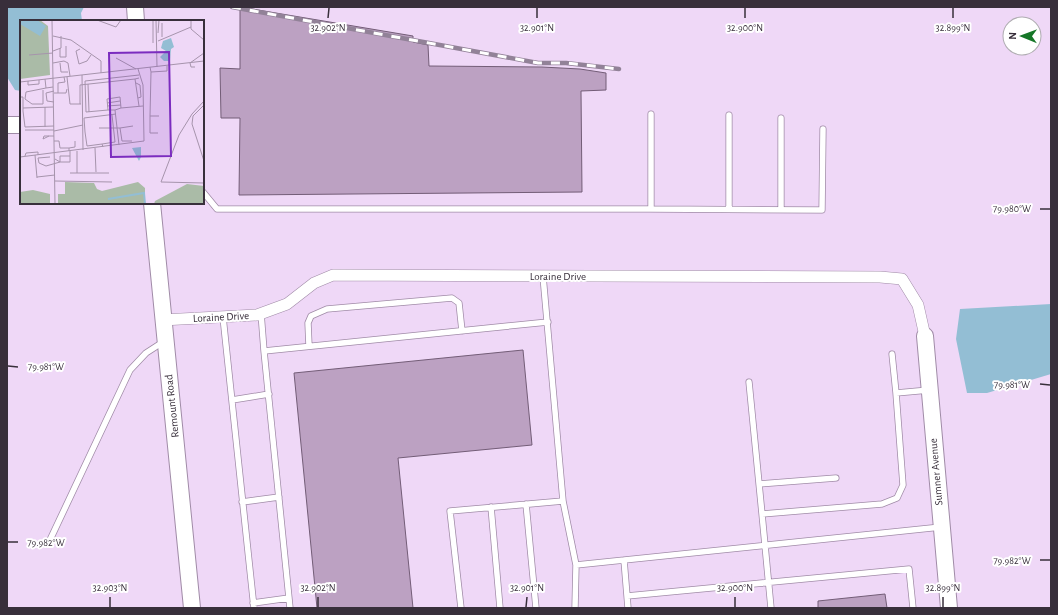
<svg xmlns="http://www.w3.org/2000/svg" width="1058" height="615" font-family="'Alegreya Sans',sans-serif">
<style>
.water{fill:#93bed4}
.building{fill:#bca1c2;stroke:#735d77}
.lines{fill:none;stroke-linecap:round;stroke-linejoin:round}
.lane-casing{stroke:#a08ba7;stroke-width:7}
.street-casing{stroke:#a08ba7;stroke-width:12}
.secondary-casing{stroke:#a08ba7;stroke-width:18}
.lane{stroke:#fff;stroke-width:5.5}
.street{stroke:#fff;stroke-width:11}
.secondary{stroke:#fff;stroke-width:16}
.rail-casing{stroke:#928298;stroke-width:4.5}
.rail{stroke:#fff;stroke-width:3;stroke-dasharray:9;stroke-linecap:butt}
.ticks{fill:none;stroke:#382f3b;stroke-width:1.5}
.labels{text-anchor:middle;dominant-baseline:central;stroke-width:4;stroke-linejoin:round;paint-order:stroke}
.street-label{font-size:11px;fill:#382f3b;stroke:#fff}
.inset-river{fill:none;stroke:#93bed4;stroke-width:2}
.inset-road{fill:none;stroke:#a694ac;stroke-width:1}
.view{fill:#7b2cbf;fill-opacity:0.15;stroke:#7b2cbf;stroke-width:2}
.inset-edge{fill:none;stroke:#382f3b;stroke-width:2}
.ticks-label{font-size:10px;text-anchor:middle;fill:#382f3b;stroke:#fff;stroke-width:4;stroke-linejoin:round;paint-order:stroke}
</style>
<rect width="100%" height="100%" fill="#efd8f7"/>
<path class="water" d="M7,7H84L81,13L82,21H21V91L15,90L7,77Z
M1051,304V374L987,393H967L956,339L960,309Z"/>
<path class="building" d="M240,7L413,36V42L428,45L429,66L542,67L580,69L606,73V90L581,91L582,192L239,195L240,118H221L220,68L240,69Z
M523,350L532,445L398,458L413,608H317L294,373Z
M885,594L887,608H818V601Z"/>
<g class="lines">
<defs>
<path id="lane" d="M203,192L217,209H651V114
M651,209L822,210L823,129
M729,209V115
M781,209V118
M543,276L563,501
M261,313L264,351L548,322
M223,317L254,608
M309,346L308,323L311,316L327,309L452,298L459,303L462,331
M264,351L290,608
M892,354L896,393L929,390
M749,382L762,514
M232,400L269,394
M759,484L836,478
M242,502L279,497
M526,504L536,608
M491,507L500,608
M49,542L130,370L146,353L163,342
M624,560L628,608
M576,565L941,527
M627,596L909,569L913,608
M253,603L289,598
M461,608L450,511L563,501L576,565L575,608
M771,608L762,514L882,504L897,498L903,485L896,393"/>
<path id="street" d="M162,320L257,315L287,304L314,283L333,275L880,277L902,279L918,305L925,336"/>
<path id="secondary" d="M135,7L136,21
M7,125H21
M152,203L192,608
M925,336L949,608"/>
</defs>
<use href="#lane" class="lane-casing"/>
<use href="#street" class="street-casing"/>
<use href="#secondary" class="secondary-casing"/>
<use href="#lane" class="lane"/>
<use href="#street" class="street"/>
<use href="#secondary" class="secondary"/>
<defs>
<path id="rail" d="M232,7L538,63H566L619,69"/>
</defs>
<use href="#rail" class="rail-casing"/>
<use href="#rail" class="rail"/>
</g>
<path class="ticks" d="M328,18L329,8M537,18V8M745,18V8M953,18V8M1040,209H1050M8,366L18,367M1040,384L1050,385M8,542H18M1040,560H1050M110,607V597M318,607V597M526,607L527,597M735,607V597M943,607V597"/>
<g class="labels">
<g class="street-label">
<text x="558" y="276">Loraine Drive</text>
<text transform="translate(221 317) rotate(-3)">Loraine Drive</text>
<text transform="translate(172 406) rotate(-96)">Remount Road</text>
<text transform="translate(936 472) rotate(-95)">Sumner Avenue</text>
</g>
</g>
<g transform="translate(20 20)">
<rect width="184" height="184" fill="#efd8f7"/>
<path d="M0,0H20L28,6L30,55L0,59ZM45,162L74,163L77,169L82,171L118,162L125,168V184H38V174H45ZM167,164L184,166V184H134L135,181ZM13,170L30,174V184H0V172Z" fill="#aabba7"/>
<path d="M2,0H17L26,6L20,16L0,4ZM151,18L154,27L151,29L150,41H144L140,37L146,31L141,28L143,21ZM121,127V137L119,141L112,128Z" fill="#93bed4"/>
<path class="inset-river" d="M88,179L124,173L125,184"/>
<path class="inset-road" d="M32,0L35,184M77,0L96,7L101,0M136,0L137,47M171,0V9L184,20M142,3V17M138,13L139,0M33,16L51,20L81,41V53M138,21L171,7M133,23V0M40,28V37H46V26M60,29L56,31L59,44L67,41L71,35M33,31L41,28V16M9,35L33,33M96,38L116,49M33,43L44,41L48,43L50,56M40,43L41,52H48M130,47L131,52L147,51V46M175,47H171L170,43L184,33M131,52L130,96H139M62,55L63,130M47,57L50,84H61M25,59L26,68L33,67M8,61V65L19,64V60M0,62L184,41M116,63L120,65L121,77L118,78M68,64L69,92M23,70V84H12L5,79L6,72L26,68M34,71L26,73L27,81L34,82M34,73H38V63L45,62L44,57M38,73H46L47,69M0,77H3V88M184,81L172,94L159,115L141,162L184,163M87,83L100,81M60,84V65L115,59M184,85L173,96L172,104L184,141M87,86L101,85M119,86L115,59L119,58M25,87V107M33,87L3,88V91L5,107L34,106M101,88L123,86M88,90L66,92L65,61L119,55M95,90H88L87,79L100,77L101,88L95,90L99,125M130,96V113H138M79,108H100L102,121H112M100,108L113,106M5,110H34M34,111L63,105M65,112L64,98L96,94M65,112L67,126L82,124L83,127M29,116L23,119L24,116H34M34,121H39L40,128H49V131M82,124L95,122L92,95M49,128L55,127V121M75,128L76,152M15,135L17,158M5,136L6,133L18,132V135M50,136H40V142H50V131M0,137L124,121L123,65L118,49M30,137L18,138L19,143L26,146L40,142L35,139M50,153H89M57,153V131M17,157L35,155M35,161L92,162"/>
<path class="view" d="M149,32L151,136L91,137L89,33Z"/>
<rect width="184" height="184" class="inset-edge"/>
</g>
<g class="ticks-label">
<text x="328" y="31">32.902°N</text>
<text x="537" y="31">32.901°N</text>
<text x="745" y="31">32.900°N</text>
<text x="953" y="31">32.899°N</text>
<text x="1012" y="212">79.980°W</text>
<text x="46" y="370">79.981°W</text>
<text x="1012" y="388">79.981°W</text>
<text x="46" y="546">79.982°W</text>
<text x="1012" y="564">79.982°W</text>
<text x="110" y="591">32.903°N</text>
<text x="318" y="591">32.902°N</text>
<text x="527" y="591">32.901°N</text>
<text x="735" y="591">32.900°N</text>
<text x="943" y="591">32.899°N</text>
</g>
<rect width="1058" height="615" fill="none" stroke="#382f3b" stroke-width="16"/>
<g transform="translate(1022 36) rotate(271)"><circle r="19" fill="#ffffff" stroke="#afacb1"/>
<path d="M0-3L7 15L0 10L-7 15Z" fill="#167728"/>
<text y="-6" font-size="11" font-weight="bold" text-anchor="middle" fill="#382f3b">N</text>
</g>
</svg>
